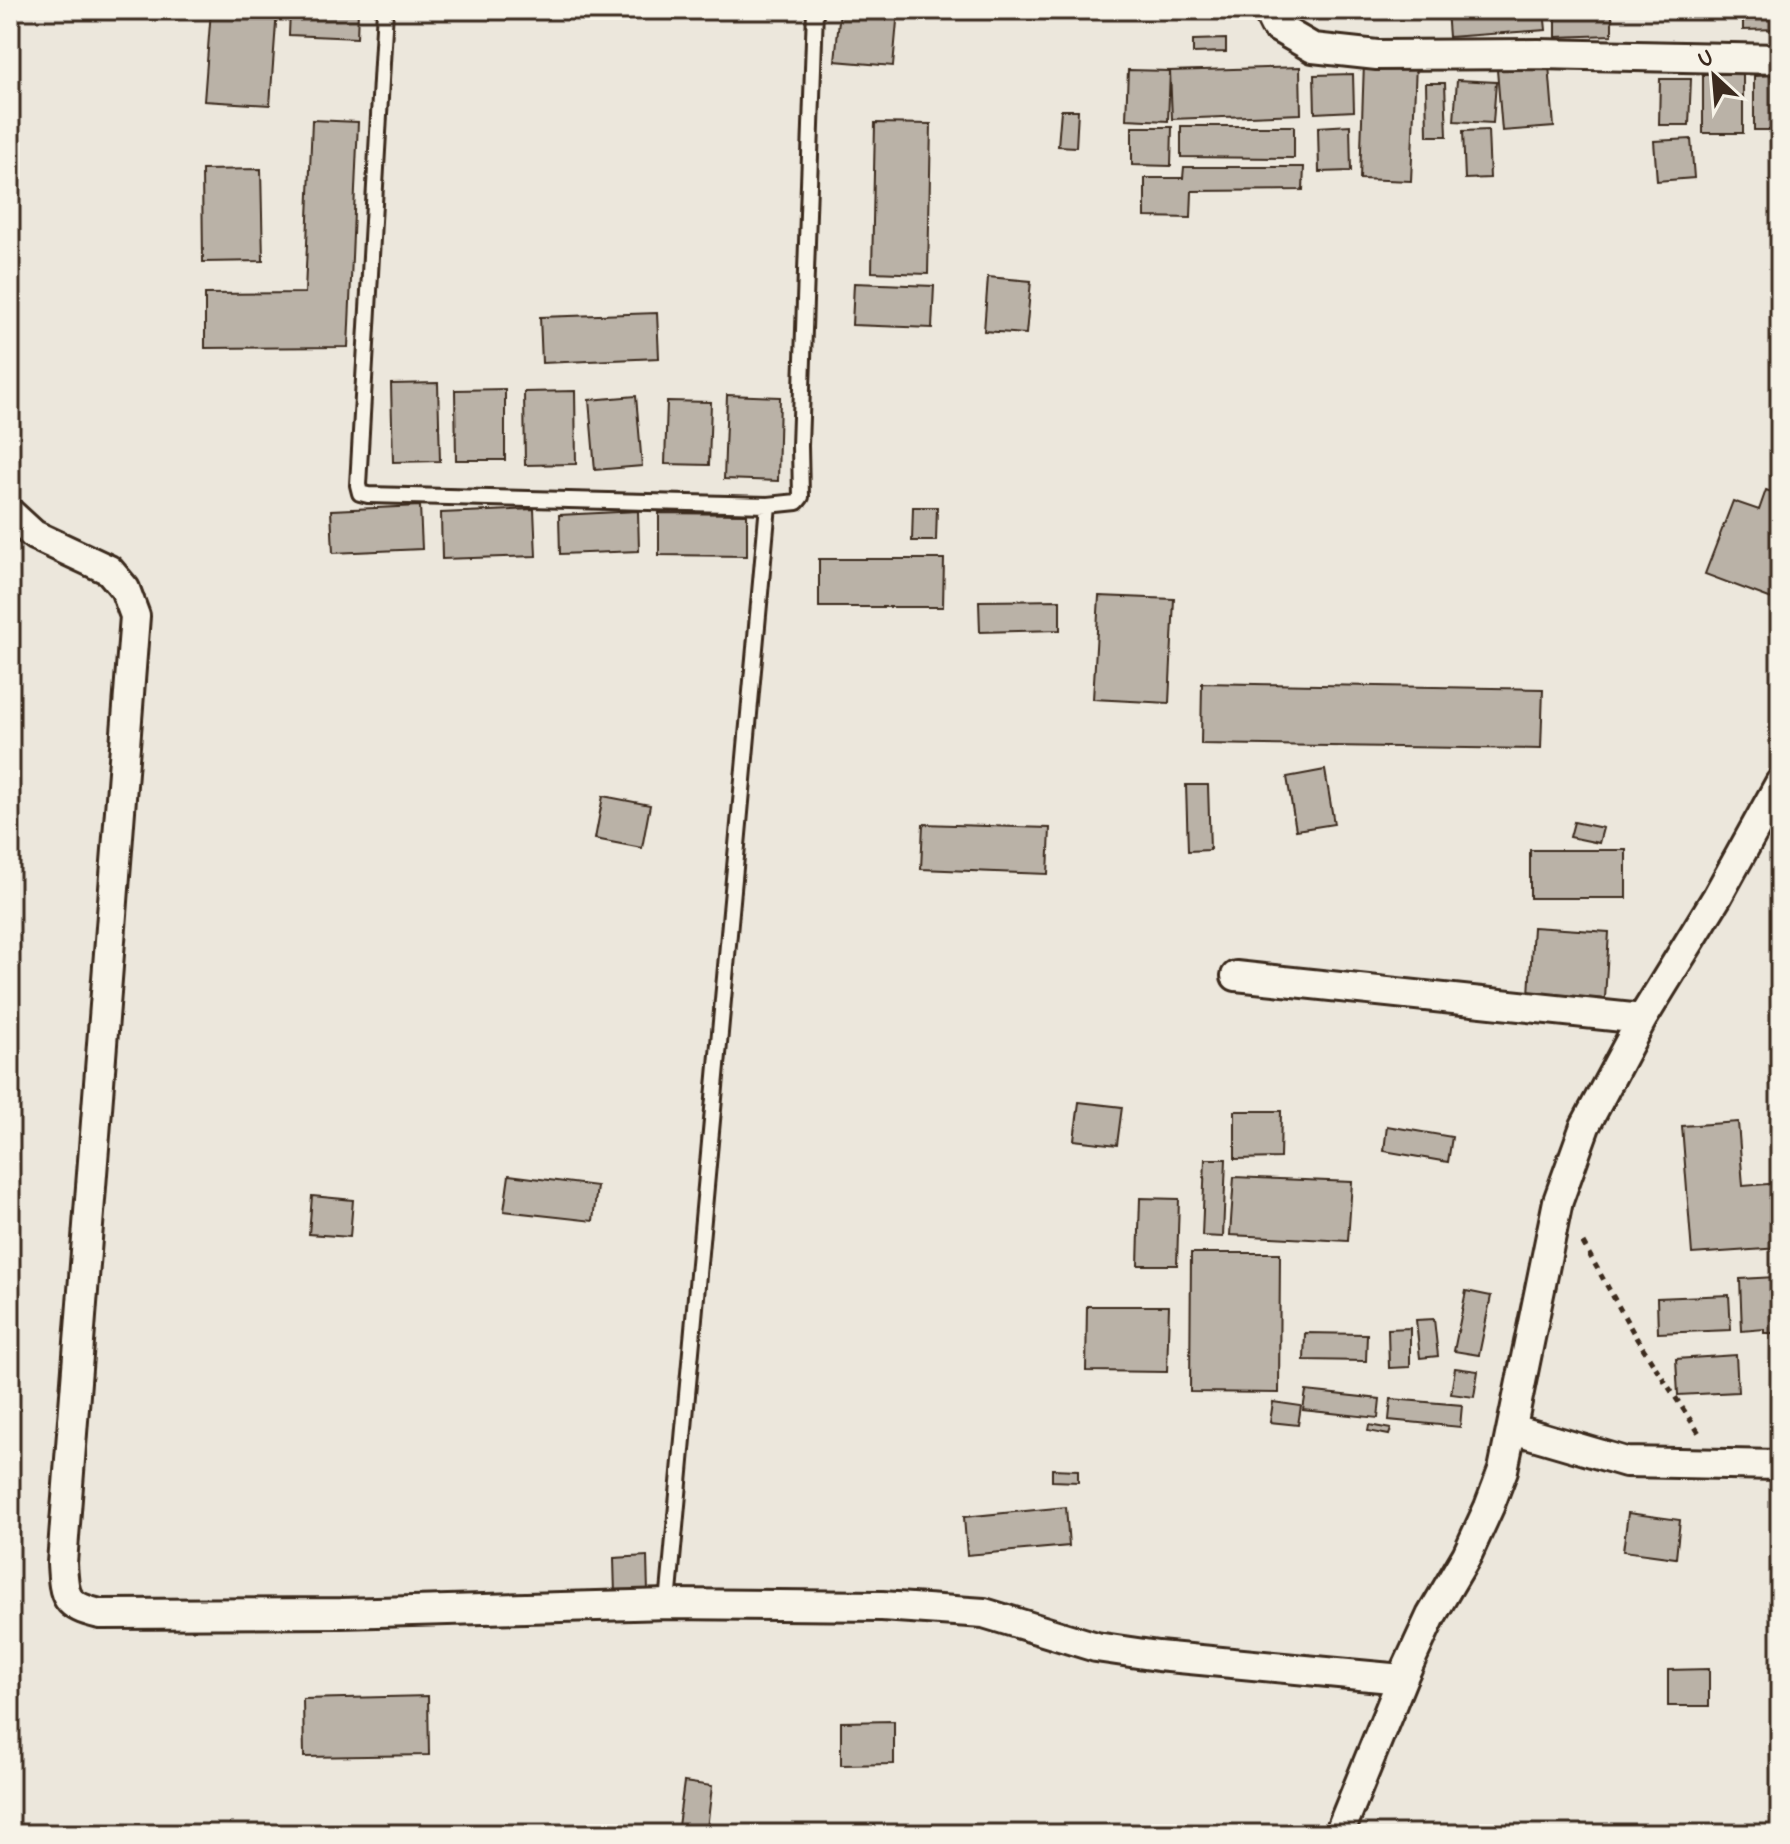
<svg xmlns="http://www.w3.org/2000/svg" width="1790" height="1844" font-family="'Patrick Hand',sans-serif">
<style>
.building{fill:#bab2a7;stroke:#3b2a1e;stroke-width:2}
.lines{fill:none;stroke-linecap:round;stroke-linejoin:round}
.service-casing{stroke:#3b2a1e;stroke-width:20}
.minor-casing{stroke:#3b2a1e;stroke-width:34}
.path{stroke:#3b2a1e;stroke-width:5;stroke-dasharray:6 6;stroke-linecap:butt}
.service{stroke:#f7f3e8;stroke-width:14}
.minor{stroke:#f7f3e8;stroke-width:28}
</style>
<rect width="100%" height="100%" fill="#ece7dc"/>
<filter id="ink" filterUnits="userSpaceOnUse"><feTurbulence type="fractalNoise" baseFrequency=".0125" numOctaves="2"/><feDisplacementMap in="SourceGraphic" scale="16" xChannelSelector="R" yChannelSelector="G"/><feConvolveMatrix kernelMatrix="1 2 1 2 8 2 1 2 1" color-interpolation-filters="sRGB"/></filter>
<g filter="url(#ink)">
<path class="building" d="M211,10H277L270,105L204,101Z
M290,10H358L357,38L289,35Z
M840,10H898L893,66L835,61Z
M1447,10H1544L1546,30L1449,37Z
M1556,10H1612V35L1556,37Z
M1743,10H1780V29L1743,30Z
M1226,39V52L1193,53V40Z
M1364,62L1416,64L1411,181L1360,179Z
M1549,65L1554,127L1502,131L1497,70Z
M1300,67L1301,114L1172,119L1170,71Z
M1128,70L1170,71L1168,121L1126,119Z
M1353,74L1354,111L1315,113L1314,75Z
M1703,74H1743V133H1703Z
M1780,75V130H1754V76Z
M1660,79H1691L1689,125H1659Z
M1457,80L1496,82L1493,123L1454,121Z
M1426,83H1445L1447,136H1427Z
M1061,110H1078L1076,147L1058,146Z
M312,120L358,122L348,347L205,348V294L305,293Z
M875,123L931,124L928,274L872,272Z
M1350,125L1351,171L1319,172L1318,127Z
M1181,126H1294V158L1181,157Z
M1132,127H1172L1171,166L1132,165Z
M1488,130L1490,178L1465,179L1463,131Z
M1691,139L1694,178L1657,181L1654,141Z
M1184,167H1304L1303,190L1192,191L1191,218L1145,217V178H1183Z
M261,169L263,261L203,262L202,170Z
M988,277L1031,281L1026,334L984,331Z
M854,283L934,286L932,328L852,325Z
M657,313L659,358L542,363L540,317Z
M438,383L440,461L393,462L391,384Z
M505,389V460H456L455,390Z
M575,391L576,464L525,465L524,392Z
M727,395L780,397L778,481L724,479Z
M636,396L642,466L595,470L589,400Z
M667,401L711,402L709,465L665,464Z
M1766,490L1780,495V602L1705,574L1733,501L1759,510Z
M420,506L422,549L333,553L331,510Z
M913,507H937L936,541H912Z
M534,509L536,556L442,559L441,513Z
M638,511L639,551L560,554L559,515Z
M659,513L747,514V556L659,555Z
M819,559H944L943,607H819Z
M1099,596L1174,599L1169,703L1093,699Z
M1060,600V630L980,632L979,601Z
M1202,683L1543,689L1541,749L1201,744Z
M1325,770L1334,824L1296,830L1287,777Z
M1186,785H1208L1210,850L1188,851Z
M603,796L650,805L642,848L595,839Z
M1574,822L1603,828L1599,843L1570,837Z
M923,824L1050,828L1048,874L921,869Z
M1530,850H1626V898H1530Z
M1533,927L1609,932L1605,999L1529,995Z
M1079,1102L1122,1107L1117,1145L1074,1140Z
M1235,1111H1281L1280,1158L1235,1159Z
M1738,1122L1743,1186L1780,1183V1248L1692,1254L1682,1126Z
M1387,1126L1452,1137L1448,1162L1384,1151Z
M1205,1159H1226L1223,1237L1202,1236Z
M509,1175L597,1186L593,1221L504,1211Z
M1234,1177L1352,1182L1348,1241L1230,1235Z
M312,1196L353,1200L350,1237L309,1234Z
M1140,1198L1179,1199L1177,1265H1138Z
M1191,1253H1280L1279,1393L1190,1392Z
M1775,1277L1776,1294H1780V1333H1764V1329L1742,1331L1740,1279Z
M1466,1291L1491,1296L1479,1355L1454,1351Z
M1729,1295L1731,1330L1658,1333L1657,1298Z
M1087,1306H1169L1167,1372L1086,1371Z
M1434,1319L1438,1356L1420,1358L1416,1320Z
M1410,1328V1367L1389,1368L1388,1329Z
M1305,1333L1367,1334L1366,1361L1304,1360Z
M1736,1355L1738,1392L1678,1395L1676,1359Z
M1455,1368L1478,1371L1474,1397L1451,1394Z
M1306,1391L1380,1399L1378,1418L1303,1410Z
M1391,1399L1462,1405L1460,1427L1389,1420Z
M1273,1402L1301,1406L1298,1425L1270,1422Z
M1369,1425L1391,1429L1389,1435L1368,1431Z
M1052,1469L1078,1470V1482L1052,1481Z
M1066,1507L1069,1546L967,1555L964,1517Z
M1628,1513L1680,1520L1676,1558L1623,1551Z
M647,1556L648,1593L615,1595L614,1558Z
M1709,1669V1706H1668V1670Z
M428,1696L429,1755L304,1757L303,1699Z
M894,1721V1764L841,1765V1722Z
M684,1782L712,1786L707,1829L678,1826Z"/>
<g class="lines">
<defs>
<path id="service" d="M385,10L358,485L360,493L368,495L768,505L797,502L801,497L800,446L815,10
M668,1604L768,505"/>
<path id="minor" d="M1267,10L1275,26L1313,48L1377,55L1538,54L1780,59
M10,513L34,535L109,570L125,589L135,616L62,1563C64,1599 65,1605 100,1614L341,1613L668,1604L882,1606L984,1613L1096,1647L1158,1656L1402,1679
M1236,976L1642,1019
M1513,1429L1626,1462L1780,1465
M1339,1834L1402,1679L1431,1616L1467,1555L1489,1507L1503,1470L1558,1201L1585,1126L1642,1019L1717,897L1780,783"/>
</defs>
<use href="#service" class="service-casing"/>
<use href="#minor" class="minor-casing"/>
<path class="path" d="M1583,1243L1637,1339L1699,1433"/>
<use href="#service" class="service"/>
<use href="#minor" class="minor"/>
</g>
</g>
<rect width="1790" height="1844" fill="none" stroke="#f7f3e8" stroke-width="40"/>
<rect x="20" y="20" width="1750" height="1804" fill="none" stroke="#3b2a1e" stroke-width="3" filter="url(#ink)"/>
<g transform="translate(1714 76) rotate(334)" stroke="#f7f3e8" stroke-width="6" paint-order="stroke">
<path d="M0-6L14 30L0 20L-14 30Z" fill="#3b2a1e"/>
<text y="-12" font-size="22" font-weight="bold" text-anchor="middle" fill="#3b2a1e">U</text>
</g>
</svg>
